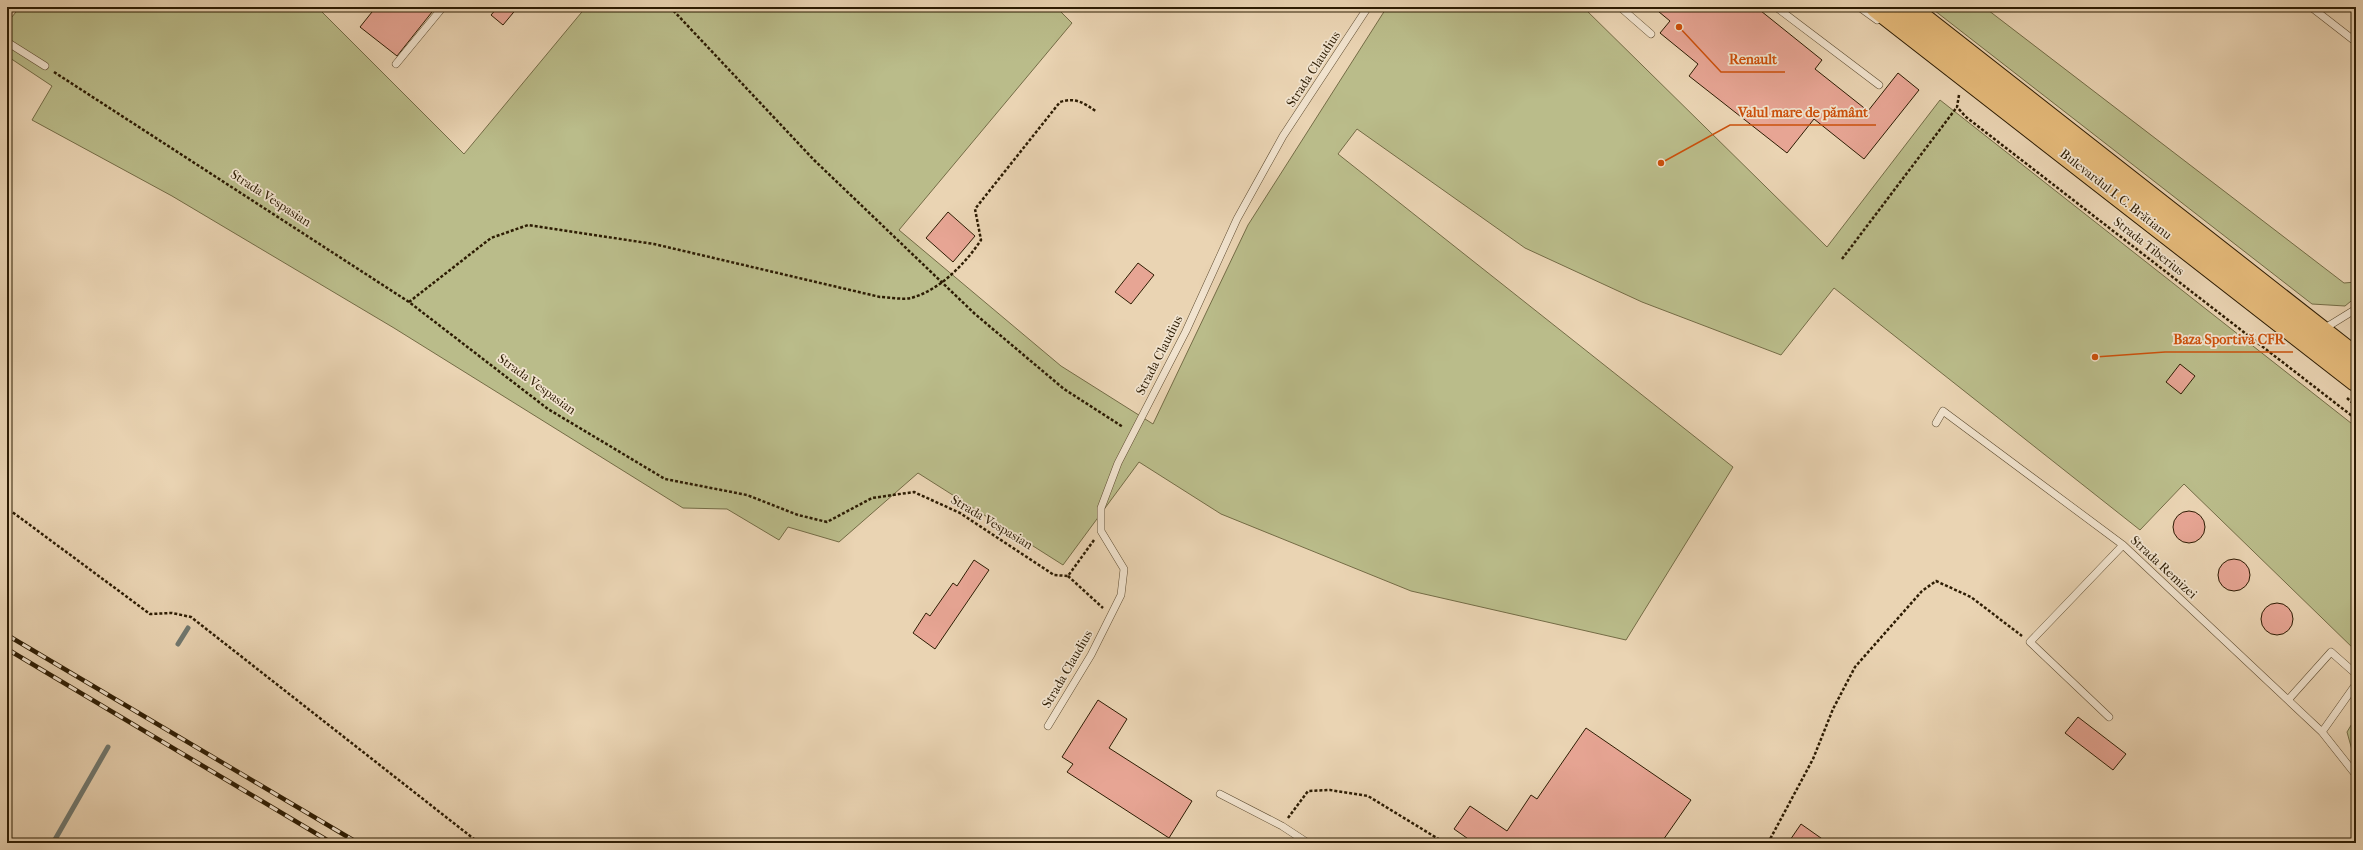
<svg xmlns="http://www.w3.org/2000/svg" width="2363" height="850" font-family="'IM FELL French Canon',serif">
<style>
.green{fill:#babc8a;stroke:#746c46}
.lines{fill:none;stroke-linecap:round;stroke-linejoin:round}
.stream{stroke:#707870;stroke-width:5}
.building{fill:#e7a594;stroke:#2d1c03}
.service-casing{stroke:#5c4a2f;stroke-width:8}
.primary-casing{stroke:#2d1c03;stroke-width:24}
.path{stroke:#2d1c03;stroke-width:2.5;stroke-dasharray:3 2;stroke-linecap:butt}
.service{stroke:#f1e3ce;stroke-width:7}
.primary{stroke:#e5ba7a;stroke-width:22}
.rail-casing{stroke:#2d1c03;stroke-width:4.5}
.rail{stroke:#f1e3ce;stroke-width:3;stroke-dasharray:9;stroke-linecap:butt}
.labels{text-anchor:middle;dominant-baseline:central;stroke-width:3.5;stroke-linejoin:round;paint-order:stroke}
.street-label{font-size:13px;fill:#2d1c03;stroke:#f1e3ce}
.leader{fill:none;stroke:#cc500b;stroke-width:1.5}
.callout-dot{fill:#cc500b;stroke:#f1e3ce;stroke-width:1.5}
.callout-label{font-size:14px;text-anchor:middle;font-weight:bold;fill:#cc500b;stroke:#f1e3ce;stroke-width:3.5;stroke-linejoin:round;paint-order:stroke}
</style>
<rect width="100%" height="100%" fill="#ead4b3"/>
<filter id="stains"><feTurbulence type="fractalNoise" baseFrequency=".005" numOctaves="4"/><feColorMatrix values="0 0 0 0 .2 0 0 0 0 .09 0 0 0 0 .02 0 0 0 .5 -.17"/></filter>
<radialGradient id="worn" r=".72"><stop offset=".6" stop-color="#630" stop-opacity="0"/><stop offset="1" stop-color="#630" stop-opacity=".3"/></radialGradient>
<path class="green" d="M20,7H317L464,154L586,7H1056L1072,23L899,230L1061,366L1153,424L1248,225L1387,7H1583L1827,247L1940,100L2356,427V651L2184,484L2140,530L1834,288L1781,355L1642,302L1525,248L1357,129L1338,154L1733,467L1626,640L1411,591L1221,514L1139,462L1063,565L918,473L839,542L788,527L779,540L727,509L683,508L394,328L172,196L32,120L52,86L7,56V23Z
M1930,7H1984L2344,283L2356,282V297L2345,306L2312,304Z
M2356,717V756L2352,750L2347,732Z"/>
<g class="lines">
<path class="stream" d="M178,644L188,628
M53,843L108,747"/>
</g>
<path class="building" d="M376,7H436L397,56L360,27Z
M498,7H518L503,25L491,15Z
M1653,7H1756L1822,60L1815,69L1868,111L1898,73L1919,90L1864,159L1814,119L1787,153L1689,76L1698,64L1660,33L1670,21Z
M948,212L975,236L953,262L926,238Z
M1138,263L1154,275L1131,304L1115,292Z
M2180,364L2195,376L2181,394L2166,382Z
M2173 527a16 16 0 1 1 32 0a16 16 0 1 1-32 0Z
M2218 575a16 16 0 1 1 32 0a16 16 0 1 1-32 0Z
M974,560L989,570L935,649L913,633L926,613L930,616L953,583L957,586Z
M2261 619a16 16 0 1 1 32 0a16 16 0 1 1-32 0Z
M1098,700L1127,719L1109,748L1192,801L1169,838L1067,772L1073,764L1062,757Z
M2078,717L2126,754L2113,770L2065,733Z
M1586,728L1691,800L1661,843H1474L1454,829L1470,806L1507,831L1531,795L1537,799Z
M1801,824L1828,843H1788Z"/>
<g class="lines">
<defs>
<path id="service" d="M1620,7L1651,34
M1776,7L1879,85
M1859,7L1877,20
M2311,7L2356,42
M7,42L45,66
M396,64L443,7
M2322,330L2356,309
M1936,423L1943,411L2123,545L2322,732L2356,775
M2288,700L2331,652L2356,674
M2109,717L2030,642L2123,545
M1048,726L1091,655L1121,595L1124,569L1101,531V508L1118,463L1186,331L1237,219L1283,136L1368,7
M2322,732L2356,684
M1220,794L1282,826L1308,843"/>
<path id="primary" d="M1877,7L2356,380
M1907,7L2356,359"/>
</defs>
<use href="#service" class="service-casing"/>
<use href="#primary" class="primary-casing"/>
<path class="path" d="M670,7L814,160L975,314L1064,389L1123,427
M54,72L409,302L548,409L665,479L747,495L798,515L827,522L872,498L914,492L960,513L1054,575L1068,576L1094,540
M1959,95L1957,107L1966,117L2356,419
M1842,259L1957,107
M409,302L491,238L528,225L654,244L880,297C889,297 902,300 911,298C940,290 965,264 981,240L975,209L1060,102C1076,97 1084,103 1097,112
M2347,398L2356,406
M7,499L11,511L150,614L172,613L191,617L474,839
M1068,576L1103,608
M1288,818L1308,791L1330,790L1368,796L1445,843
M1768,843L1813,759L1833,709L1855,667L1922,591L1936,581L1971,597L2022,636"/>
<use href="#service" class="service"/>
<use href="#primary" class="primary"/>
<defs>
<path id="rail" d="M7,635L358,843
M7,649L332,843"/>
</defs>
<use href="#rail" class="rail-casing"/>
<use href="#rail" class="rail"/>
</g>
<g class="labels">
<g class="street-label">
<text transform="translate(1313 69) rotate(-57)">Strada Claudius</text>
<text transform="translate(2116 194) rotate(38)">Bulevardul I. C. Brătianu</text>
<text transform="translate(271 198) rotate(33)">Strada Vespasian</text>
<text transform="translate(2149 246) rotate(38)">Strada Tiberius</text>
<text transform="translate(1159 355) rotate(-63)">Strada Claudius</text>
<text transform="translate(537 384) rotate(36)">Strada Vespasian</text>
<text transform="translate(992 522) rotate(31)">Strada Vespasian</text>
<text transform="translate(2164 567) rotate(43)">Strada Remizei</text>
<text transform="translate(1067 669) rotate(-60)">Strada Claudius</text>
</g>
</g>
<path class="leader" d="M1679 27L1721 72H1785M1661 163L1730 125H1876M2095 357L2165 352H2293"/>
<g class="callout-dot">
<circle cx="1679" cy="27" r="4"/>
<circle cx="1661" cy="163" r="4"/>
<circle cx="2095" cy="357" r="4"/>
</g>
<g class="callout-label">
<text x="1753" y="64">Renault</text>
<text x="1803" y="117">Valul mare de pământ</text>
<text x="2229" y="344">Baza Sportivă CFR</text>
</g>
<rect width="2363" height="850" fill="none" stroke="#ead4b3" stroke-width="24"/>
<rect x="8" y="8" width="2347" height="834" fill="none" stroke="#2d1c03" stroke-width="2"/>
<rect x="12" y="12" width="2339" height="826" fill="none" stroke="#2d1c03"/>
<rect width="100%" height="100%" filter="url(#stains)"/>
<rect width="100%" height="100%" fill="url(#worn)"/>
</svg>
